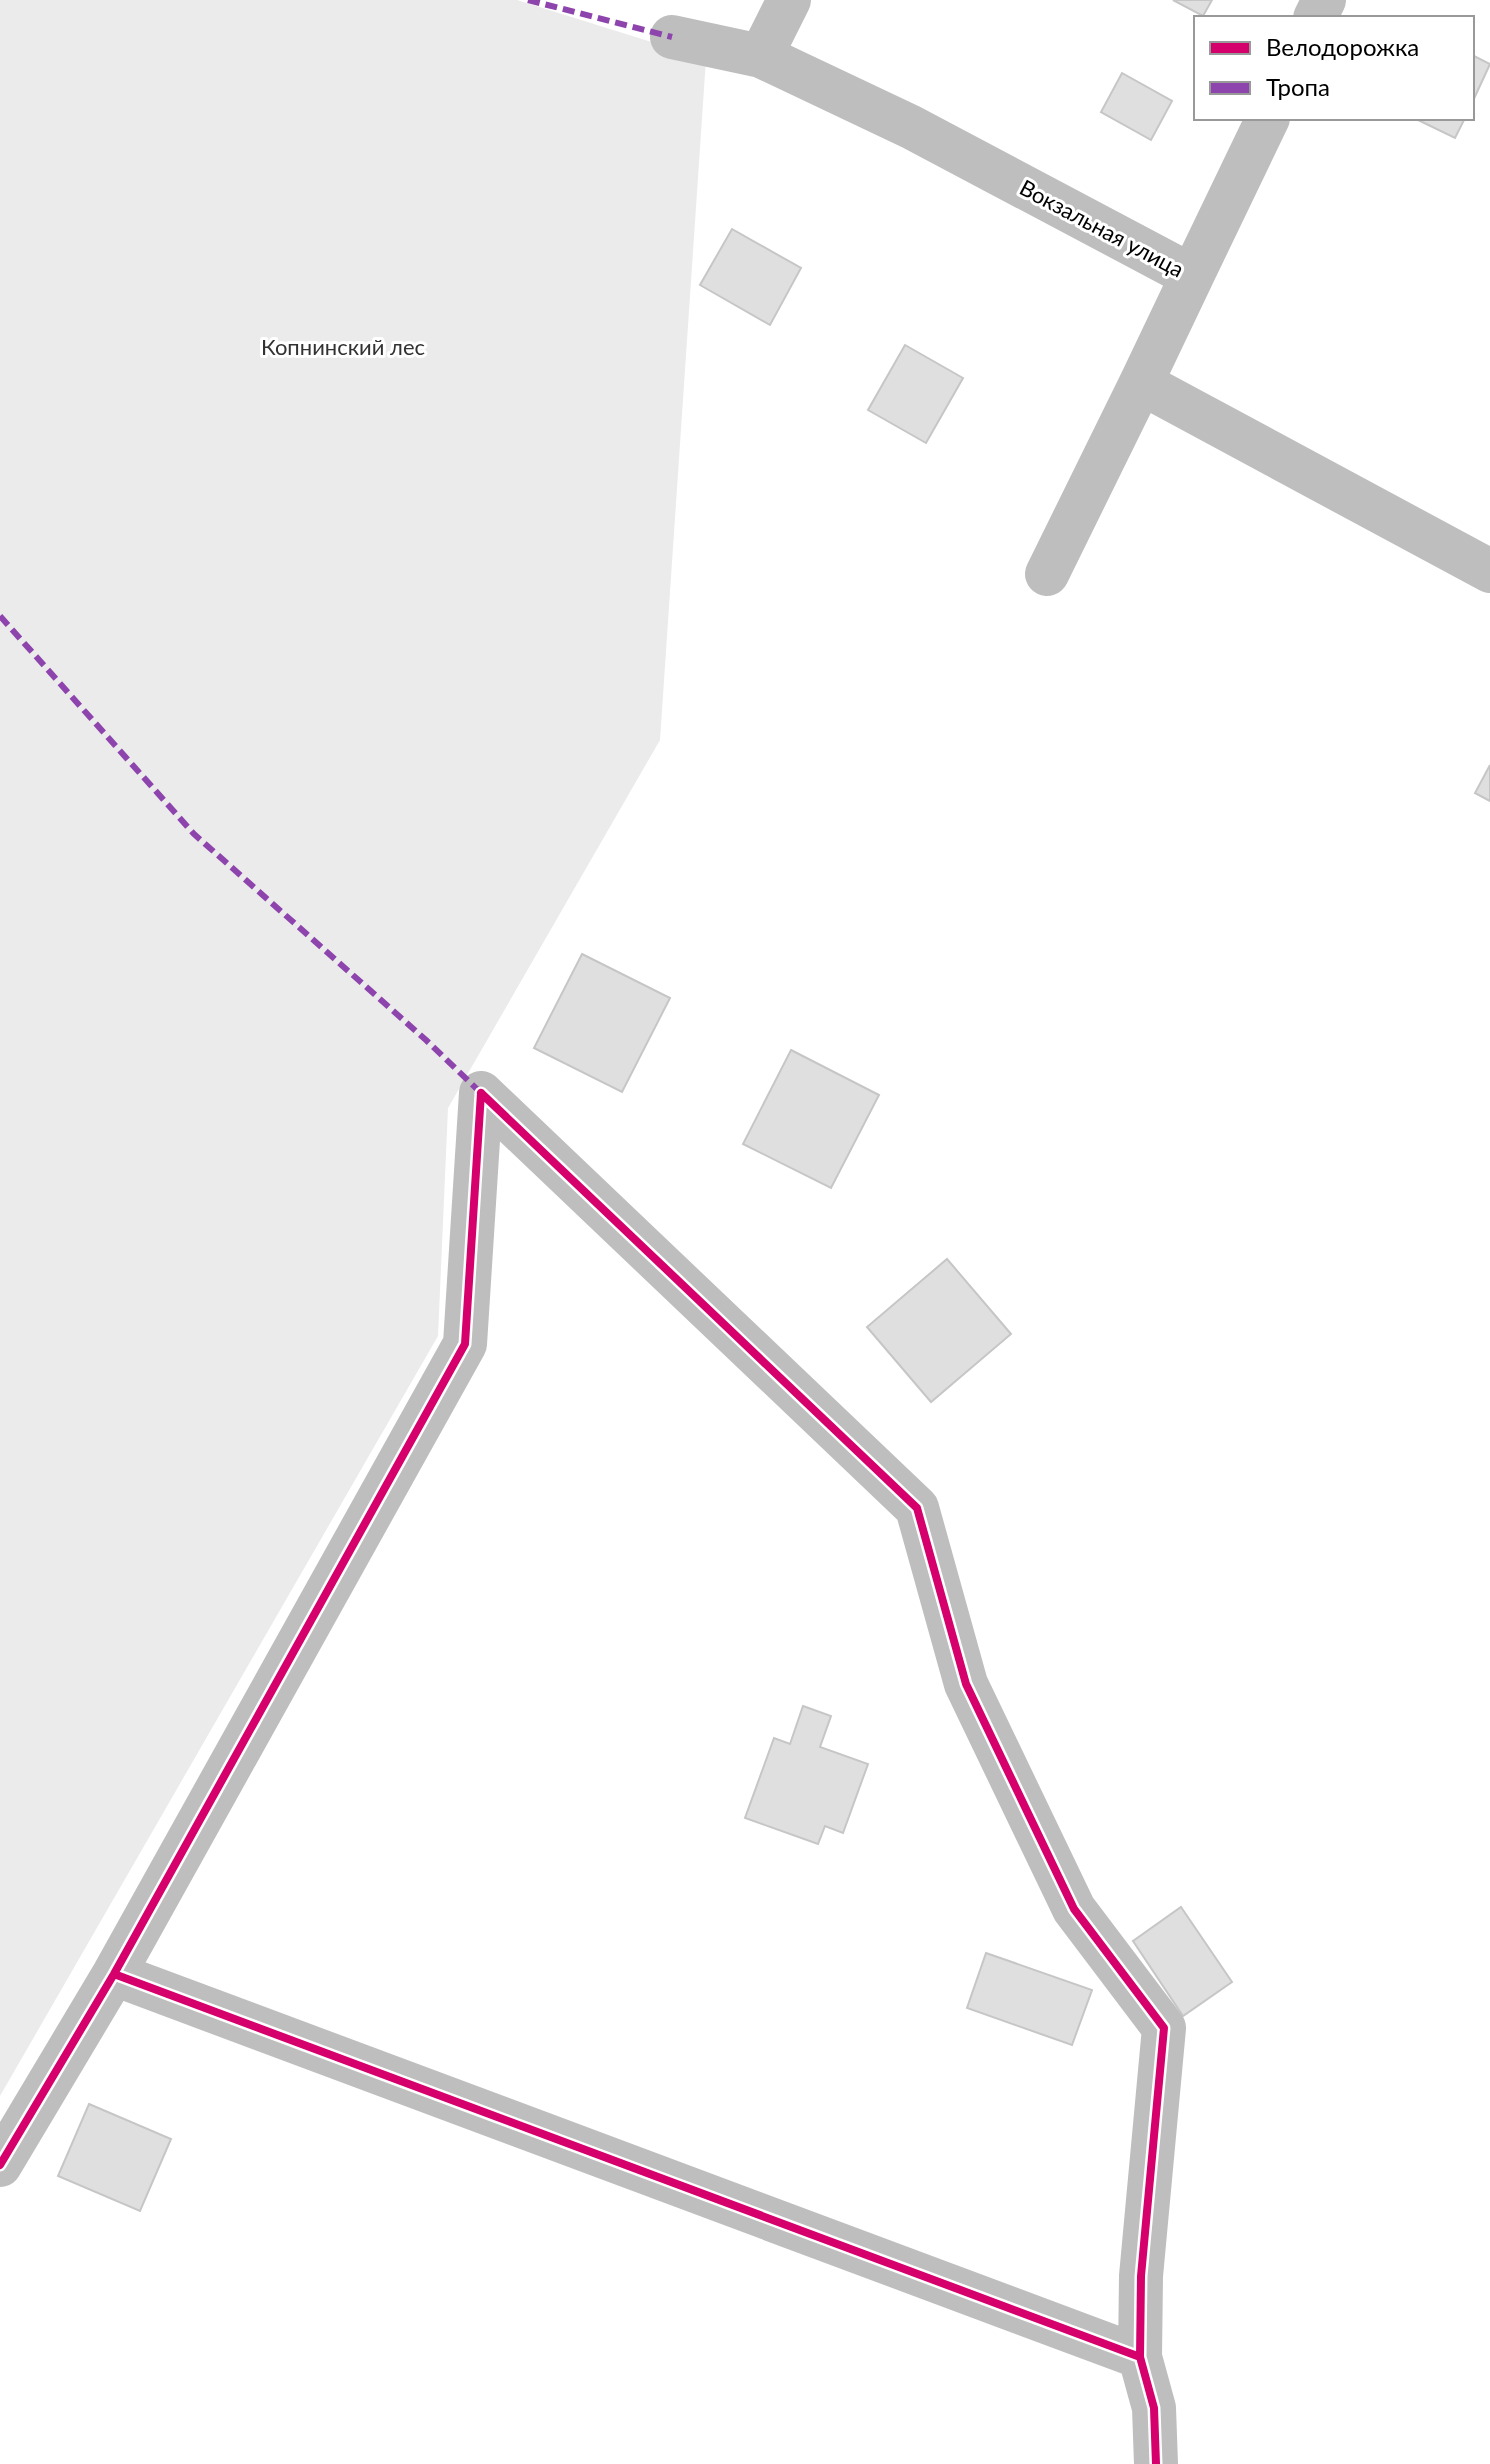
<svg xmlns="http://www.w3.org/2000/svg" width="1490" height="2464" font-family="Lato,sans-serif">
<style>
.green{fill:#ebebeb}
.building{fill:#dfdfdf;stroke:#c6c6c6;stroke-width:2}
.lines{fill:none;stroke-linecap:round;stroke-linejoin:round}
.minor{stroke:#bebebe;stroke-width:44}
.quiet{stroke:#8e44ad;stroke-width:6;stroke-dasharray:12 6;stroke-linecap:butt}
.cycleway-casing{stroke:#fff;stroke-width:13}
.cycleway{stroke:#d6006c;stroke-width:8}
.labels{text-anchor:middle;dominant-baseline:central;stroke-width:6;stroke-linejoin:round;paint-order:stroke}
.street-label{font-size:22px;fill:#000;stroke:#fff}
.park-label{font-size:22px;fill:#323232;stroke:#fff}
</style>
<rect width="100%" height="100%" fill="#fff"/>
<path class="green" d="M0,0H517L706,59L660,740L448,1108L438,1336L0,2096Z"/>
<path class="building" d="M1173,0H1212L1203,16Z
M1472,55L1490,64L1472,103Z
M1122,73L1172,101L1151,140L1101,112Z
M1414,118H1465L1455,138Z
M732,229L801,268L770,325L700,285Z
M905,345L963,378L926,443L868,410Z
M1490,765V801L1475,793Z
M582,954L670,998L622,1092L534,1048Z
M791,1050L879,1095L831,1188L743,1144Z
M947,1259L1011,1334L931,1402L867,1327Z
M803,1706L831,1716L820,1747L868,1764L843,1833L825,1826L818,1844L745,1818L774,1738L790,1744Z
M1181,1907L1232,1982L1183,2016L1133,1941Z
M986,1953L1092,1990L1072,2045L967,2008Z
M89,2104L171,2139L140,2211L58,2176Z"/>
<g class="lines">
<path class="minor" d="M1315,18L1324,0
M672,37L761,56L911,127L1192,276L1141,383L1490,571
M761,56L789,0
M1192,276L1268,118
M1047,574L1141,383
M481,1093L917,1508L966,1684L1074,1909L1164,2028L1141,2276L1140,2357L1154,2408L1156,2464
M114,1974L1140,2357
M0,2165L114,1974L465,1344L481,1093"/>
<path class="quiet" d="M528,0L672,37
M0,616L194,834L426,1040L481,1093"/>
<defs>
<path id="cycleway" d="M481,1093L917,1508L966,1684L1074,1909L1164,2028L1141,2276L1140,2357L1154,2408L1156,2464
M114,1974L1140,2357
M0,2165L114,1974L465,1344L481,1093"/>
</defs>
<use href="#cycleway" class="cycleway-casing"/>
<use href="#cycleway" class="cycleway"/>
</g>
<g class="labels">
<g class="street-label">
<text transform="translate(1102 228) rotate(28)">Вокзальная улица</text>
</g>
<g class="park-label">
<text x="343" y="346">Копнинский лес</text>
</g>
</g>
<rect x="1194" y="16" width="280" height="104" fill="#ffffff" stroke="#999999" stroke-width="2"/>
<rect x="1210" y="42" width="40" height="12" fill="#d6006c" stroke="#999999" stroke-width="2"/>
<text x="1266" y="56" font-size="24" fill="#000000">Велодорожка</text>
<rect x="1210" y="82" width="40" height="12" fill="#8e44ad" stroke="#999999" stroke-width="2"/>
<text x="1266" y="96" font-size="24" fill="#000000">Тропа</text>
</svg>
